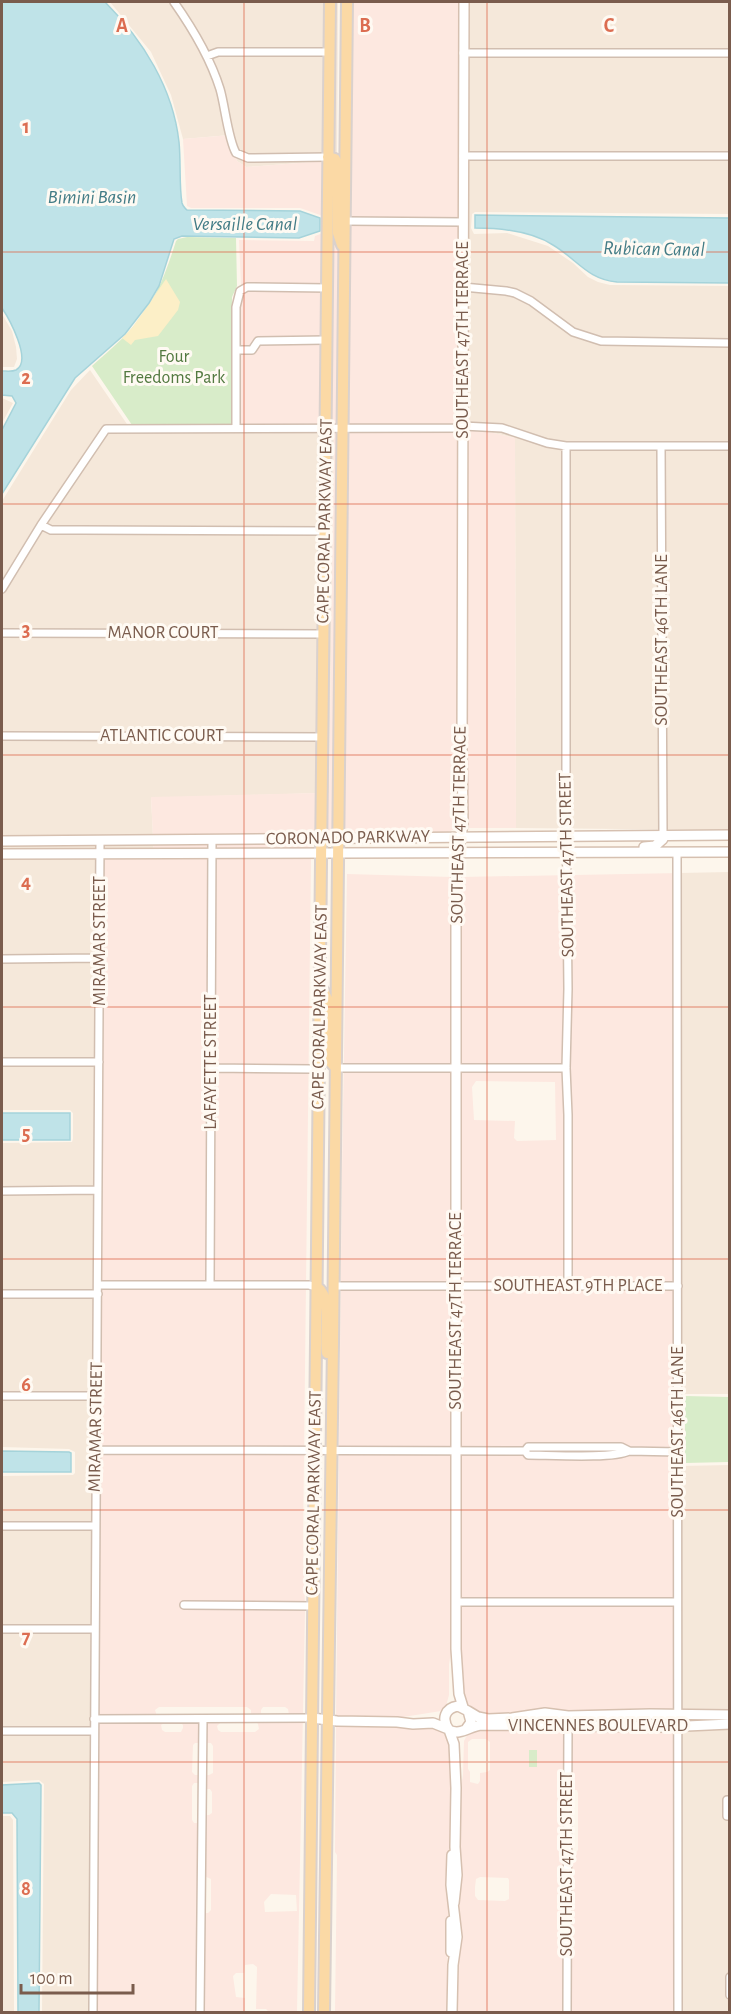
<svg xmlns="http://www.w3.org/2000/svg" width="731" height="2014" font-family="'Alegreya Sans',sans-serif">
<style>
.residential{fill:#f5e8da}
.commercial{fill:#fde8e0;fill-rule:evenodd}
.green{fill:#d8ecc9}
.sand{fill:#fcefc7}
.water{fill:#bfe3e8;stroke:#a5d3da;stroke-width:1.5}
.lines{fill:none;stroke-linecap:round;stroke-linejoin:round}
.street-casing{stroke:#d1beb0;stroke-width:10}
.secondary-casing{stroke:#d6c0b0;stroke-width:12}
.primary-casing{stroke:#dad1cd;stroke-width:14}
.street{stroke:#fff;stroke-width:7}
.secondary{stroke:#fff;stroke-width:9}
.primary{stroke:#fbd9a5;stroke-width:10}
.grid{fill:none;stroke:#dc6d51;stroke-width:1.5;stroke-opacity:0.55}
.labels{text-anchor:middle;dominant-baseline:central;stroke-width:6;stroke-linejoin:round;paint-order:stroke}
.street-label{font-size:18px;fill:#7a5c4d;stroke:#fffaf3}
.park-label{font-size:18px;fill:#537a41;stroke:#fffaf3}
.water-label{font-size:20px;font-style:italic;fill:#437c86;stroke:#fffaf3}
.grid-label{font-size:20px;text-anchor:middle;font-weight:bold;fill:#dc6d51;stroke:#fffaf3;stroke-width:6;stroke-linejoin:round;paint-order:stroke}
</style>
<rect width="100%" height="100%" fill="#fdf6ec"/>
<path class="residential" d="M110,2H325L324,161L246,167L237,161L230,135L183,139L171,95L151,52Z
M334,2H338L337,156L333,154Z
M468,2H729V214L475,212L472,214L471,228L474,234L507,233L548,246L573,263L588,277L598,282L610,285L729,286V830L516,828L515,438L467,427Z
M2,314L12,331L16,347L17,359L14,367H2Z
M90,370L129,427L321,433L318,793L151,798L153,837H2V501L71,390Z
M2,398L13,403L2,423Z
M330,433H334L329,793H326Z
M153,844L154,850H2V845Z
M2,858H95L94,2012H42L44,1784L39,1780L2,1782V1476L73,1475L75,1473V1452L69,1449L2,1447V1143L72,1142L73,1139V1113L70,1110H2Z
M729,872V1394H683L681,1396V1415L682,1466L729,1465V1712L676,1711L680,873Z
M729,1727V2012H676V1731Z
M2,1816H10L13,1820L14,2012H2Z"/>
<path class="commercial" d="M352,2H460L457,751L459,823L458,828L445,833L342,834L351,256Z
M231,135L237,161L246,167L324,161L323,216L300,208H191L187,206L183,139Z
M333,163L336,244L341,255L333,834H326V793H329L334,433H330Z
M323,233L321,433L236,432L235,298L241,286L239,240L314,241L315,236Z
M467,427L515,438L516,828H467Z
M318,793L317,835L153,837L151,797Z
M312,842V850H154L153,845Z
M95,858H311L303,1541L305,1611L297,2012H269L266,2009H256L257,1967L253,1964L245,1965L244,1973H236L233,1976L236,1997L245,1998V2012H94ZM159,1707H247L251,1710V1714L249,1716H157L155,1710ZM263,1707H285L288,1709L289,1715H261V1710ZM221,1722H256L258,1724L259,1729L255,1732H221L218,1730L217,1726ZM164,1723L180,1722L183,1725V1728L181,1732H165L162,1730L161,1725ZM195,1743H200L201,1775H195L192,1772L193,1745ZM206,1743H211L213,1746V1773L209,1775H205ZM194,1783H199V1823H194L192,1820V1786ZM204,1789H210L212,1792V1813L209,1815H204ZM204,1876L211,1879V1910L208,1913H204ZM271,1894L296,1895L297,1911L265,1912L264,1902Z
M680,873L676,1711L480,1714L466,1705L463,1694L461,1647V877ZM476,1081L555,1082L556,1140L517,1141L514,1138L515,1121L474,1120L472,1087Z
M347,874L452,877V1646L449,1664V1695L446,1706L441,1711L397,1718L336,1717L342,1171Z
M336,1725L394,1726L413,1728L433,1727L445,1731L447,1735L450,1744L451,1788L450,1844L446,1875L449,1907L446,1937L448,1968V2012H335L337,1855L335,1852Z
M487,1729L676,1731V2012H457V1965L461,1937L458,1907L462,1876L459,1847L460,1792L463,1775L464,1741L468,1733L475,1730ZM472,1739H486L490,1742V1770L487,1772L480,1773V1781L478,1784L470,1782V1772L468,1769V1742ZM569,1790H577L578,1793V1850L576,1853H570ZM480,1877L508,1878L509,1880V1899L505,1901L478,1900L475,1896V1887L476,1879Z"/>
<path class="green" d="M187,237L236,238L237,286L232,297L231,425H132L92,366C105,354 120,342 132,328C155,303 166,273 176,241L178,239Z
M685,1396L729,1397V1462L685,1463Z
M529,1750H537V1767H529Z"/>
<path class="sand" d="M166,279L180,302L178,310L158,336L135,340L131,345L122,338L132,328Z"/>
<path class="water" d="M2,2H105C143,40 173,88 179,142C181,161 179,186 182,203C183,207 184,207 187,210L300,211L320,218V231L299,238L182,236L174,239L159,286L149,303L125,334L75,378L2,494V430L16,403L12,396L2,395V371C6,371 12,372 16,370C33,361 8,317 2,308Z
M475,215L729,218V283L617,282C587,279 578,260 553,245C531,231 501,228 475,228Z
M2,1113H70V1140H2Z
M2,1451L69,1452L71,1453V1472H2Z
M39,1783L41,1785L39,2012H18L17,1819L12,1813H2V1785Z"/>
<g class="lines">
<defs>
<path id="street" d="M174,2C193,29 210,57 220,89C225,106 228,139 236,153L248,158L328,157
M463,53H730
M207,56L218,52H329
M463,156H730
M346,221L463,222
M463,287L506,291L515,293L531,301L573,332L601,341L730,343
M236,350H252L258,341L326,340
M463,426L502,428L547,443L566,446H730
M236,428V307L240,291L247,287L327,288
M566,446V806L568,989L566,1068L568,1115V1285
M661,446L663,835
M41,525L51,530H81L325,531
M2,589L41,525L106,429L463,428
M2,633L324,634
M2,736L323,737
M677,852L678,2012
M2,959L100,958
M2,1062H99
M211,1068L312,1069L319,1071
M335,1068H566
M2,1191L98,1190
M98,1285H309L317,1287
M210,1285L212,840
M334,1286H678
M2,1294H98
M2,1396H96
M96,1450L525,1451L528,1455C549,1455 613,1459 629,1451
M525,1451L528,1447H621L629,1451L678,1452
M2,1526H95
M457,1602H677
M184,1605L312,1606
M2,1629H94
M94,1719L312,1718
M2,1731H94
M730,1800H727V1816H730
M730,1977V1995
M93,2012L100,841
M200,2012L203,1719
M567,2012L568,1722"/>
<path id="secondary" d="M2,841L730,835
M644,847L655,846L663,839V835
M2,854L730,852
M463,1707L459,1694L456,1649V872L463,823L462,749L464,2
M468,1711L478,1717L488,1719L512,1718L545,1713L568,1716L650,1714L730,1715
M312,1718L337,1721L397,1722L413,1724L433,1723L448,1729
M466,1729L471,1722L468,1711L458,1706C445,1708 441,1719 449,1730C461,1736 469,1726 482,1725L665,1727L730,1724
M449,1730L454,1744L456,1788L455,1847L457,1875L454,1903
M451,1952V1921
M452,2012L453,1965L457,1937L451,1885L452,1855"/>
<path id="primary" d="M328,157L335,159L338,168V233L342,245
M323,990L327,999L328,1007L327,1053L328,1059L335,1067
M317,1287C333,1298 324,1335 327,1353
M309,2012L330,2
M324,2012L333,1343L347,2"/>
</defs>
<use href="#street" class="street-casing"/>
<use href="#secondary" class="secondary-casing"/>
<use href="#primary" class="primary-casing"/>
<use href="#street" class="street"/>
<use href="#secondary" class="secondary"/>
<use href="#primary" class="primary"/>
</g>
<path class="grid" d="M244,2V2012M487,2V2012M2,252H730M2,504H730M2,755H730M2,1007H730M2,1259H730M2,1510H730M2,1762H730"/>
<g class="labels">
<g class="street-label">
<text transform="translate(463 340) rotate(-90)">SOUTHEAST 47TH TERRACE</text>
<text transform="translate(325 521) rotate(-89)">CAPE CORAL PARKWAY EAST</text>
<text x="163" y="633">MANOR COURT</text>
<text transform="translate(662 640) rotate(-90)">SOUTHEAST 46TH LANE</text>
<text x="162" y="736">ATLANTIC COURT</text>
<text transform="translate(459 825) rotate(-89)">SOUTHEAST 47TH TERRACE</text>
<text transform="translate(348 838) rotate(-1)">CORONADO PARKWAY</text>
<text transform="translate(567 865) rotate(-91)">SOUTHEAST 47TH STREET</text>
<text transform="translate(100 941) rotate(-90)">MIRAMAR STREET</text>
<text transform="translate(320 1007) rotate(-89)">CAPE CORAL PARKWAY EAST</text>
<text transform="translate(211 1062) rotate(-90)">LAFAYETTE STREET</text>
<text x="578" y="1286">SOUTHEAST 9TH PLACE</text>
<text transform="translate(456 1311) rotate(-90)">SOUTHEAST 47TH TERRACE</text>
<text transform="translate(96 1427) rotate(-89)">MIRAMAR STREET</text>
<text transform="translate(678 1432) rotate(-90)">SOUTHEAST 46TH LANE</text>
<text transform="translate(314 1493) rotate(-89)">CAPE CORAL PARKWAY EAST</text>
<text x="598" y="1726">VINCENNES BOULEVARD</text>
<text transform="translate(567 1864) rotate(-90)">SOUTHEAST 47TH STREET</text>
</g>
<g class="park-label">
<text x="174" y="357">Four<tspan x="174" dy="21">Freedoms Park</tspan></text>
</g>
<g class="water-label">
<text x="92" y="197">Bimini Basin</text>
<text x="245" y="224">Versaille Canal</text>
<text transform="translate(654 249) rotate(1)">Rubican Canal</text>
</g>
</g>
<g class="grid-label">
<text x="122" y="32">A</text>
<text x="365" y="32">B</text>
<text x="609" y="32">C</text>
<text x="26" y="133">1</text>
<text x="26" y="384">2</text>
<text x="26" y="636">3</text>
<text x="26" y="888">4</text>
<text x="26" y="1140">5</text>
<text x="26" y="1391">6</text>
<text x="26" y="1643">7</text>
<text x="26" y="1895">8</text>
</g>
<rect width="731" height="2014" fill="none" stroke="#7a5c4d" stroke-width="6"/>
<path d="M21 1984v9h112v-9" fill="none" stroke="#7a5c4d" stroke-width="3"/>
<text x="30" y="1984" font-size="18" fill="#7a5c4d" stroke="#fffaf3" stroke-width="4.5" paint-order="stroke">100 m</text>
</svg>
